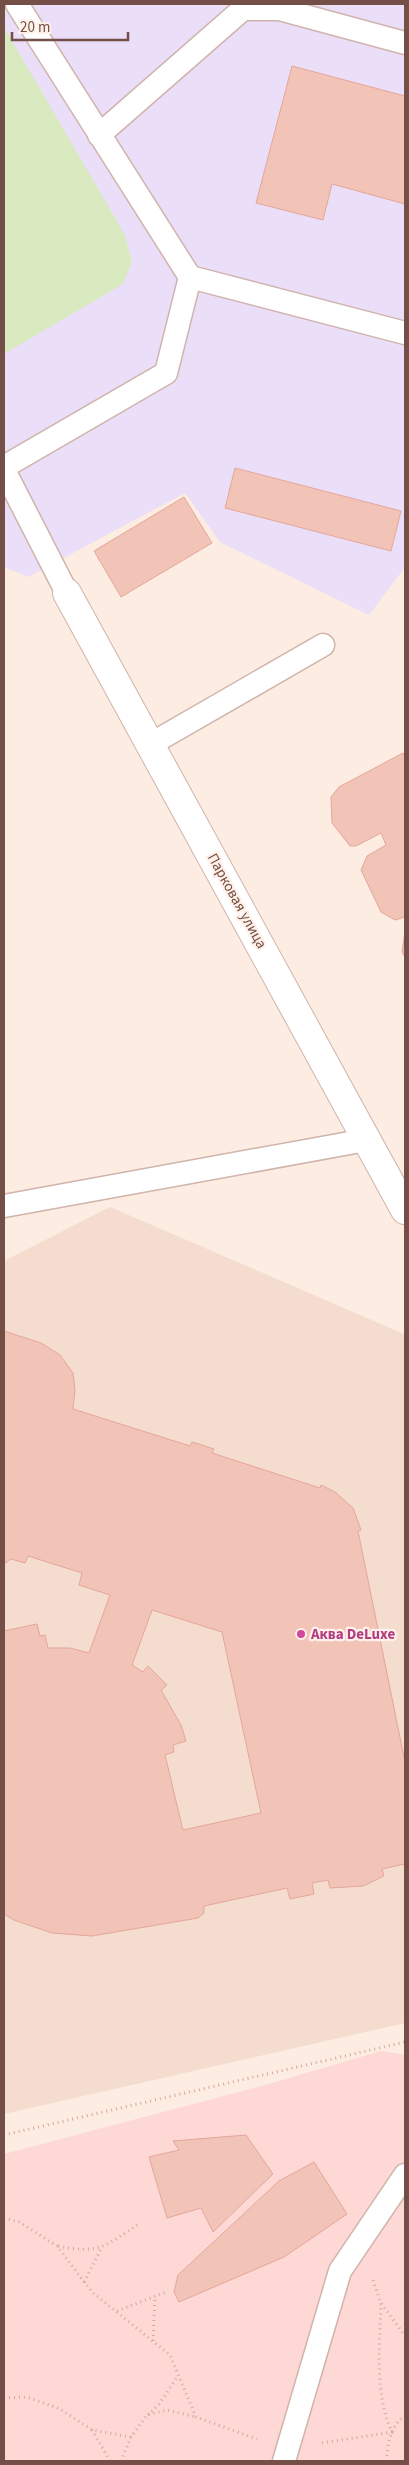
<svg xmlns="http://www.w3.org/2000/svg" width="409" height="2465" font-family="'Source Sans 3',sans-serif">
<style>
.residential{fill:#f4dccf}
.commercial{fill:#fdd8d4}
.education{fill:#eadef8}
.green{fill:#d9eac0}
.building{fill:#f2c4b8;stroke:#e5a699;fill-rule:evenodd}
.lines{fill:none;stroke-linecap:round;stroke-linejoin:round}
.lane-casing{stroke:#d0b4ab;stroke-width:25}
.street-casing{stroke:#d0b4ab;stroke-width:30}
.path{stroke:#d7a79c;stroke-width:3;stroke-dasharray:1 4;stroke-linecap:butt}
.lane{stroke:#fff;stroke-width:22}
.street{stroke:#fff;stroke-width:28}
.hotel-dot{fill:#d1479c;stroke:#fff1e8;stroke-width:2}
.labels{text-anchor:middle;dominant-baseline:central;stroke-width:4.5;stroke-linejoin:round;paint-order:stroke}
.street-label{font-size:15px;fill:#744f48;stroke:#fff1e8}
.hotel-label{font-size:15px;font-weight:bold;fill:#b23c85;stroke:#fff1e8;text-anchor:start}
</style>
<rect width="100%" height="100%" fill="#fcece1"/>
<path class="residential" d="M110,1207L404,1334L405,1337V2023L4,2114V1261Z"/>
<path class="commercial" d="M381,2051L405,2055V2461H4V2154L269,2084Z"/>
<path class="education" d="M4,4H405V567L369,615L220,542L185,493L28,577L4,567Z"/>
<path class="green" d="M4,27L125,235L132,262L123,284L4,354Z"/>
<path class="building" d="M292,66L405,96V204L332,184L323,220L256,203Z
M235,468L401,511L391,551L225,508Z
M184,497L212,543L121,597L94,551Z
M403,753L405,758V917L395,920L381,912L361,870L367,856L386,845L381,833L356,846H350L332,823L331,797L339,787Z
M405,932V957L402,952Z
M4,1331L41,1343L60,1355L73,1373L75,1390L73,1409L190,1446L192,1442L214,1449L212,1453L320,1488L321,1485L335,1492L353,1508L361,1530L358,1531L405,1762V1871L404,1864L382,1869L384,1876L363,1886L330,1888L328,1880L312,1883L314,1894L290,1899L287,1888L204,1906V1913L198,1918L92,1936L52,1933L14,1920L4,1914V1631L37,1624L40,1636L45,1635L48,1648H70L89,1653L110,1595L79,1585L82,1573L28,1556L25,1563L11,1559L4,1564ZM152,1610L222,1632L261,1813L183,1830L165,1755L174,1752L173,1745L186,1741L181,1725L161,1690L167,1685L148,1666L143,1672L132,1665Z
M246,2135L273,2174L213,2232L201,2208L167,2218L149,2157L179,2150L173,2141Z
M314,2162L347,2214L284,2257L179,2302L174,2292L178,2275L279,2181Z"/>
<g class="lines">
<defs>
<path id="lane" d="M99,135L243,9H279L405,43
M190,277L405,333
M4,467L166,373L190,277L17,4
M4,470L67,593
M151,744L323,645
M4,1206L366,1140
M284,2461L340,2271L405,2175"/>
<path id="street" d="M67,593L405,1210"/>
</defs>
<use href="#lane" class="lane-casing"/>
<use href="#street" class="street-casing"/>
<path class="path" d="M4,2135L405,2042
M4,2218L19,2222L57,2246L92,2292L170,2355L196,2417L257,2439
M58,2246C99,2255 107,2245 140,2223
M373,2280L381,2303L405,2336
M84,2282L101,2249
M117,2311L166,2292
M153,2341L155,2297
M4,2398L27,2397L60,2409L92,2430L131,2437
M148,2415L159,2404L178,2376
M92,2430L110,2461
M322,2443L392,2432C374,2393 380,2345 381,2303
M121,2461L131,2437L147,2415L167,2410L196,2417
M387,2461C387,2445 390,2426 405,2416"/>
<use href="#lane" class="lane"/>
<use href="#street" class="street"/>
</g>
<circle class="hotel-dot" cx="301" cy="1634" r="5"/>
<g class="labels">
<g class="street-label">
<text transform="translate(237 901) rotate(61)">Парковая улица</text>
</g>
<g class="hotel-label">
<text x="311" y="1634">Аква DeLuxe</text>
</g>
</g>
<rect width="409" height="2465" fill="none" stroke="#744f48" stroke-width="10"/>
<path d="M12 32v8h116v-8" fill="none" stroke="#744f48" stroke-width="2.5"/>
<text x="20" y="32" font-size="15" fill="#744f48" stroke="#fff1e8" stroke-width="4" paint-order="stroke">20 m</text>
</svg>
